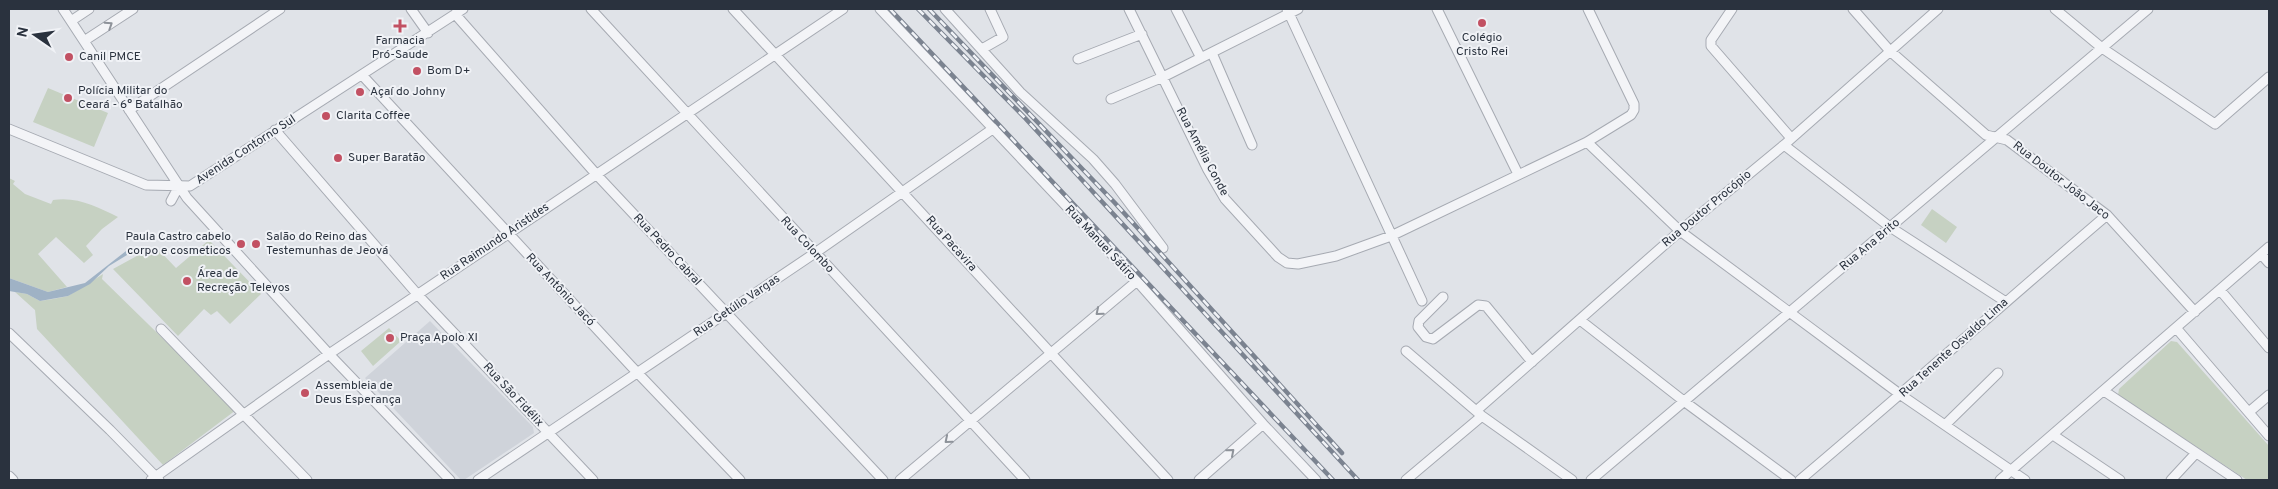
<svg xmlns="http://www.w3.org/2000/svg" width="2278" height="489" font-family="Overpass,sans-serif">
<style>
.built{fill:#cfd3da}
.green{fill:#c6d1c2}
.water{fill:#9fb2c5}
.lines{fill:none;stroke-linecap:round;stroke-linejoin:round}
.minor-casing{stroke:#a6aab2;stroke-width:11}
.minor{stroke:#f3f4f7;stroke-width:9}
.rail-casing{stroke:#7b8390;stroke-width:4.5}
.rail{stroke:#f0f2f6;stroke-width:2.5;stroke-dasharray:8;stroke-linecap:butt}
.oneway{stroke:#8e939a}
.poi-dot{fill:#c25163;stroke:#f0f2f6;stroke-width:2}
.labels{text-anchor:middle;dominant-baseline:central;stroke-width:4;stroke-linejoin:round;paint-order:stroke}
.poi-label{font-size:12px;fill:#2a323e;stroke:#f0f2f6;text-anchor:start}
.street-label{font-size:12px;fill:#2a323e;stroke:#f0f2f6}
</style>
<rect width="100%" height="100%" fill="#e0e3e8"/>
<path class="built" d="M430,321L533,427L534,433L464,480H461L365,378Z"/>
<path class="green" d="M48,88L108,113L94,147L33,122Z
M9,178L15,181L13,184L25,194L51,204L53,200C77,196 98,207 118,217L102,229L86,246L93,255L84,263L56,237L38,254L67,287L48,292L9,278Z
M1932,209L1957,227L1946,243L1921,225Z
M209,240L261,294L230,324L217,311L211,315L204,309L178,336L113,269L155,246L176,268Z
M103,274L102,279L236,410L163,465L37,329L35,310L15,292L27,294L40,301L53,299L68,296Z
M389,328L401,341L373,366L361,351Z
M2171,341L2177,342L2269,446V480H2247L2118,395L2119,389Z"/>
<path class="water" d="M126,251L127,255L109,266L90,284L68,296L40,301L27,294L9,291V278L48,292L85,283Z"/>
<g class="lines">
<defs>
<path id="minor" d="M63,9L187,198L329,354L450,480
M411,9L428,33
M591,9L1025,480
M733,9L1168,480
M880,9L1137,281L1263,424L1316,480
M945,9L1020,92L1093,159L1115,184L1163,248
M1129,9L1208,170L1225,199L1278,257L1287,263L1298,264L1336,256L1391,236L1587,142L1631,115L1634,110V104L1588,9
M1176,9L1201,58
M1287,9L1422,301
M1437,9L1518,174
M1732,9L1711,40V46L1791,138
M1853,9L1890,51L1986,135L2007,140L2107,215L2195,312
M2055,9L2102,48L2215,124L2269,77
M455,14L596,174L883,480
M71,21L89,9
M84,41L133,9
M982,49L1003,37L990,9
M1212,53L1252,145
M1078,59L1142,34
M362,75L631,366L740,480
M1111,99L1163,77L1298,9
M129,110L280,9
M9,129L146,185L190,186L463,9
M275,130L418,295L593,480
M1587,142L1680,231L1901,395L2025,480
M1784,145L1890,227L2006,302
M171,201L179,186
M2261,254L2269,263
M2220,290L2269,348
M1443,297L1419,321L1418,327L1426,337L1433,339L1478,305L1486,306L1532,362
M1580,320L1685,402L1791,480
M161,329L307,480
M2177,329L2269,436
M9,333L110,430L159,480
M1406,351L1482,416L1572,480
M2104,391L2237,480
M1476,411L1680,231L1784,145L1938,9
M2249,412L2269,395
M1945,425L1998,373
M2053,435L2120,480
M9,476L13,480
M151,480L329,354L843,9
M478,480L815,253L994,128
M900,480L1137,281
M1199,480L1263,424
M1406,480L1482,416
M1591,480L2148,9
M1800,480C1903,393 2004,303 2107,215
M2000,480L2269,247
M2171,480L2196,453"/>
</defs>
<use href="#minor" class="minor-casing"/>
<use href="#minor" class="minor"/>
<defs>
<path id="rail" d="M890,9L1333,480
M918,9L1025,118L1358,480
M929,9L1114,202L1342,453"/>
</defs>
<use href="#rail" class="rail-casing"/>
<use href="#rail" class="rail"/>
</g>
<defs><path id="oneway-chevron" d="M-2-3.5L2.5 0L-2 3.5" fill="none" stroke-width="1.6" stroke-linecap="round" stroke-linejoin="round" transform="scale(1.25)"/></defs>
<g class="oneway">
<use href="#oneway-chevron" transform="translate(109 25) rotate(-33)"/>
<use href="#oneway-chevron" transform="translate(1099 312) rotate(140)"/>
<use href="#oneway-chevron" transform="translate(948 440) rotate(140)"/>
<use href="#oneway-chevron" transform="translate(1231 452) rotate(-41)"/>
</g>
<g class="poi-dot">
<circle cx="1482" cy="23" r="5"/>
<path d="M397.5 18.5h5v5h5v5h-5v5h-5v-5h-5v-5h5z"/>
<circle cx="69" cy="57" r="5"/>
<circle cx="417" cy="71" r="5"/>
<circle cx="360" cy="92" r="5"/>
<circle cx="68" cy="98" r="5"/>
<circle cx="326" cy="116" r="5"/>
<circle cx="338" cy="158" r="5"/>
<circle cx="241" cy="244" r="5"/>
<circle cx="256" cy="244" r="5"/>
<circle cx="187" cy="281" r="5"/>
<circle cx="390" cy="338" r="5"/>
<circle cx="305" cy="393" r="5"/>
</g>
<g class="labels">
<g class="poi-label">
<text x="1482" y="38" text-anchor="middle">Colégio<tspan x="1482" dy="14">Cristo Rei</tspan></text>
<text x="400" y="41" text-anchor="middle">Farmacia<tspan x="400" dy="14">Pró-Saude</tspan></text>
<text x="79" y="57">Canil PMCE</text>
<text x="427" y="71">Bom D+</text>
<text x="78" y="91">Polícia Militar do<tspan x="78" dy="14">Ceará - 6° Batalhão</tspan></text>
<text x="370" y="92">Açaí do Johny</text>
<text x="336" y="116">Clarita Coffee</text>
<text x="348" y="158">Super Baratão</text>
<text x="231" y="237" text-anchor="end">Paula Castro cabelo<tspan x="231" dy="14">corpo e cosmeticos</tspan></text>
<text x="266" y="237">Salão do Reino das<tspan x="266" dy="14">Testemunhas de Jeová</tspan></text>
<text x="197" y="274">Área de<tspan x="197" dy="14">Recreção Teleyos</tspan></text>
<text x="400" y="338">Praça Apolo XI</text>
<text x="315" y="386">Assembleia de<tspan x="315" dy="14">Deus Esperança</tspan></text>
</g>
<g class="street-label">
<text transform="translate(246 150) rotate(-33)">Avenida Contorno Sul</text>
<text transform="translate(1202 152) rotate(62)">Rua Amélia Conde</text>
<text transform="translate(2061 181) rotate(38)">Rua Doutor João Jaco</text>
<text transform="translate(1707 209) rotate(-40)">Rua Doutor Procópio</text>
<text transform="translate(495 242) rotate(-34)">Rua Raimundo Aristides</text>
<text transform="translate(1100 243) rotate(47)">Rua Manuel Sátiro</text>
<text transform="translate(951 244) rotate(48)">Rua Pacavira</text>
<text transform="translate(807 245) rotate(47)">Rua Colombo</text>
<text transform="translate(1870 245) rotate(-40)">Rua Ana Brito</text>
<text transform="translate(667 250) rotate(47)">Rua Pedro Cabral</text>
<text transform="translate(560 290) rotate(47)">Rua Antônio Jacó</text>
<text transform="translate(737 306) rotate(-34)">Rua Getúlio Vargas</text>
<text transform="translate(1954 348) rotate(-42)">Rua Tenente Osvaldo Lima</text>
<text transform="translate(513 395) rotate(47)">Rua São Fidélix</text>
</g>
</g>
<rect width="2278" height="489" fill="none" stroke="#2a323e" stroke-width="20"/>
<g transform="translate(35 35) rotate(283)" stroke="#f0f2f6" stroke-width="4" paint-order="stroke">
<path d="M0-4L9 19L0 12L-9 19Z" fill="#2a323e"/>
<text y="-8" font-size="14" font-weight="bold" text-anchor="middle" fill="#2a323e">N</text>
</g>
</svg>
